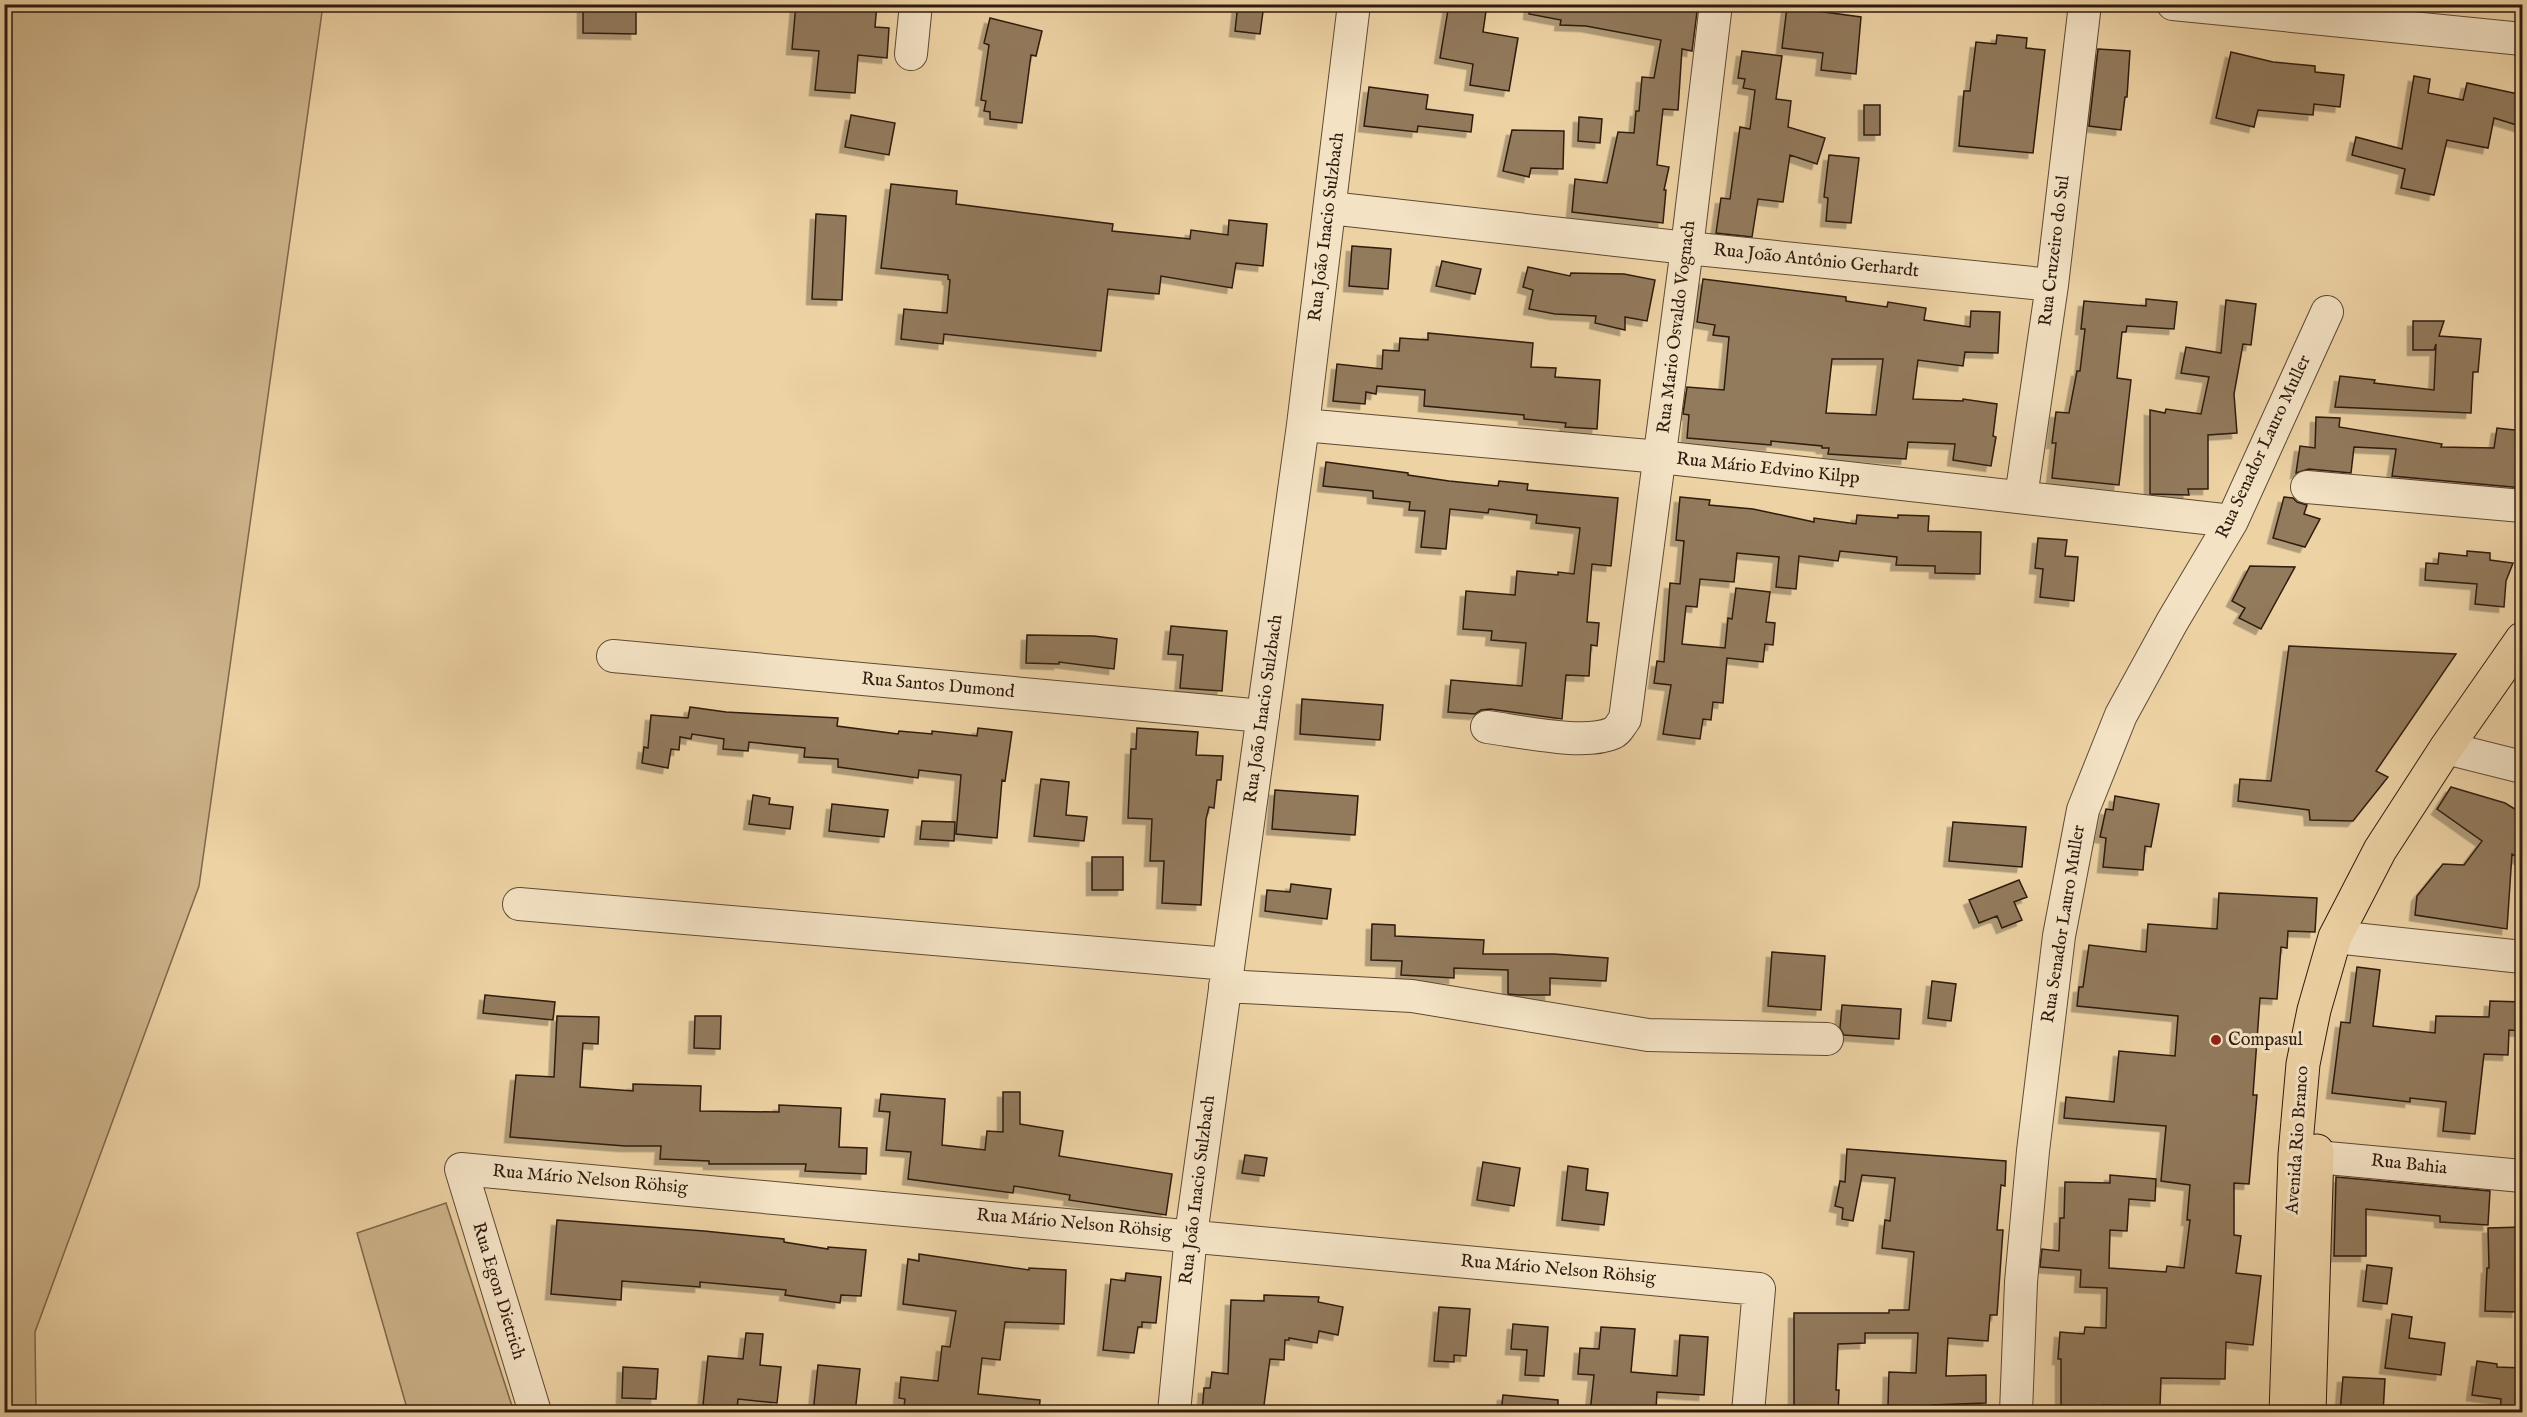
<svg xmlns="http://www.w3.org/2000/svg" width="2527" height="1417" font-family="'IM FELL English',serif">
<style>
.green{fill:#cdb38a;stroke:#7e674c;stroke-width:1.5}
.building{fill:#927a5c;stroke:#2f1b0e;stroke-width:1.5;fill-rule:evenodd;filter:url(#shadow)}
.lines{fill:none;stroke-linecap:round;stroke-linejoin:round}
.minor-casing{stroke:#5e4934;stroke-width:34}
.major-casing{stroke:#2f1b0e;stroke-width:35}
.minor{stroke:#f3e2c4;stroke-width:32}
.major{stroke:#edd2a4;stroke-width:33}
.poi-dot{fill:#8f2418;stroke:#f3e2c4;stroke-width:2}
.labels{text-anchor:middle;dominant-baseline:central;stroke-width:6;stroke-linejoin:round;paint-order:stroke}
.street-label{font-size:18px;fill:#2f1b0e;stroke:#f3e2c4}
.poi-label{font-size:18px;fill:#2f1b0e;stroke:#f3e2c4;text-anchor:start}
</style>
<defs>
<filter id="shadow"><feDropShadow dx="-5.5" dy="5.5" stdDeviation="0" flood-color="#0004"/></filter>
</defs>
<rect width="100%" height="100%" fill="#edd2a4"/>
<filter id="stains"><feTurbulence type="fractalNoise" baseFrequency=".00333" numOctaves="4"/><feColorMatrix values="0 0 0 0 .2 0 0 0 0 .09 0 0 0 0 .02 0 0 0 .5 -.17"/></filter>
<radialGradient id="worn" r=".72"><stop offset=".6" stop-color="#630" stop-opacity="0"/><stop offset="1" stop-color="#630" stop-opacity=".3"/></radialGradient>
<path class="green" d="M5,4L323,5L199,886L35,1332L36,1412H4Z
M446,1203L514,1412H408L357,1233Z"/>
<path class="building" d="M583,4H636V34L583,33Z
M796,4H877L875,27L889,28L887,58L858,55L855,93L815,90L819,51L792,49Z
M1238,4H1264L1260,34L1235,31Z
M1449,4H1487L1483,32L1518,38L1509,91L1470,85L1473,64L1440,58Z
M1530,4H1698L1692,51L1682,49L1678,110L1663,109L1657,165L1669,167L1664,190H1666L1663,223L1572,212L1575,179L1607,183L1618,132L1634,133L1636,111H1639L1642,77L1654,78L1661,40L1586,26L1560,25L1561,20L1529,14Z
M1787,7L1861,17L1856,74L1821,70L1823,53L1782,48Z
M990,18L1042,31L1036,56L1031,55L1022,123L990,119V112L984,111L986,101L981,100L989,45L984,43Z
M1997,35L2027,38L2026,48L2045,50L2033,153L1959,146L1964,91H1970L1976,42L1996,44Z
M2098,49L2130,51L2127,97H2125L2121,130L2089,126Z
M1742,51L1782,56L1776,99L1791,101L1788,127L1825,138L1817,164L1790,155L1783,202L1758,199L1752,237L1716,233L1721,198L1730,199L1740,127L1750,129L1755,90L1743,88L1745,79L1738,78Z
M2231,52L2273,62L2315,66V72L2344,75L2340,107L2314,104L2313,115L2258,110L2254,127L2216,118Z
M2414,76L2430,79L2428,93L2463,100L2467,83L2523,95V127L2494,118L2488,148L2447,140L2434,195L2401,188L2405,169L2352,155L2356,137L2402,149Z
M1369,87L1428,95L1426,109L1473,115L1471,132L1418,126L1417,132L1364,126Z
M1864,105H1880V135H1864Z
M851,115L895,123L889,155L845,147Z
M1579,117L1602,119L1600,143L1578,141Z
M1512,130L1564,131L1563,169L1531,168L1529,177L1503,171Z
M1829,155L1859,158L1851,223L1826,221L1828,198L1824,197Z
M891,184L957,191L956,204L1113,224L1112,231L1190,239L1191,230L1228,235L1229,220L1267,224L1263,266L1236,263L1232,288L1161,276L1159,294L1108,289L1101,351L944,334L943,344L901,339L904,309L947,313L950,280L948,279V275L881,268Z
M816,214L846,216L842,300L812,299Z
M1352,246L1391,249L1388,289L1349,286Z
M1442,261L1481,269L1475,294L1436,286Z
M1528,267L1570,276L1571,273L1624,274L1655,280L1647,321L1625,317V330L1595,323L1596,316L1555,314L1529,309L1533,290L1523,287Z
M1703,279L1846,297V301L1887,307L1888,302L1926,308L1924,320L1970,327L1971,311L2000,312L1998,353L1965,352L1963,366L1918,360L1913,399L1963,401V399L1997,404L1993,436L1996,437L1991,466L1953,460L1955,444L1908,442L1906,459L1828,454L1829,448H1822V446L1771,441V445L1687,438L1689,415L1683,414L1687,387L1724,390L1729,337L1713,335L1715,325L1697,322ZM1832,359H1883L1876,415L1826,413Z
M2146,299L2177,302L2174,329L2127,326L2126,332H2122L2117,378L2131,380L2119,485L2052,478L2056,443H2052L2056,412L2069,413L2077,371H2080L2085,329H2081L2084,301L2146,306Z
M2226,300L2256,304L2251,345L2243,344L2234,394L2237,433L2208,435V489H2188L2189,495L2150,494V410L2165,413L2166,409L2201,414L2209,377L2181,373L2186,347L2221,353Z
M2413,321H2444L2439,336L2481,339L2478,372H2473L2471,413L2335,407L2340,376L2375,380L2374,383L2434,390L2436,344L2434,350H2413Z
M1428,333L1533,343L1531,367L1556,368L1555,377L1600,380L1597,429L1565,427L1566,423L1524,419V415L1424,406L1425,390L1377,386L1376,394L1366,392L1365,404L1333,401L1337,364L1382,369L1383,350L1399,351L1400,338L1428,340Z
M2316,417L2340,418L2339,427L2442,444L2441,447L2494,448L2497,428L2523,431V488L2392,476L2396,449L2354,447L2351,473L2309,469L2296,473L2300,446L2315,448Z
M1326,462L1408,473V475L1449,481L1498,486L1499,481L1528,484L1527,490L1618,498L1611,566L1592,564L1587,622L1599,623L1597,646L1591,645L1589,676L1566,675L1562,719L1490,709L1481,710L1475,714L1448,712L1451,680L1522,686L1526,643L1491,640L1492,631L1463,629L1466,591L1515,595L1517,571L1558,575V572L1574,574L1580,528L1536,523L1537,515L1489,509L1488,513L1450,509L1446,549L1421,547L1425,511L1409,510L1410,502L1373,498V491L1323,486Z
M1680,497L1710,500L1709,505L1753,509L1814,522V518L1856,524L1857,515L1898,518V515L1929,516L1928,531L1981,532L1980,574L1935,573V566L1896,565L1897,557L1840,551L1838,561L1799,556L1796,589L1776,587L1779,557L1737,553L1734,582L1700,579L1697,607L1686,606L1682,644L1725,648L1728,618L1732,619L1736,588L1770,592L1766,622L1775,623L1773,645L1765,644L1763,662L1727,658L1723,703L1713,702L1711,720L1703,719L1700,739L1663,734L1671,685L1654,683L1657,661L1664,662L1670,583L1680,584L1684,541L1676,540Z
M2284,497L2293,498L2297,502L2307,505L2304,514L2320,519L2305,547L2273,538Z
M2038,538L2067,540L2065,556L2078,557L2074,601L2040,597L2043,569L2035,568Z
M2467,551L2490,553V560L2513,563L2506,581L2504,607L2475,604L2477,584L2425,580L2426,563L2438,564L2439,553L2467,556Z
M2250,566L2295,567L2261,629L2239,618L2245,608L2232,601Z
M1171,626L1227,631L1222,691L1180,688L1183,655L1168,654Z
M1027,635L1094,636L1117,639L1114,669L1059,662V664L1026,663Z
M2289,646L2456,654L2376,771L2388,777L2353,821L2310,820L2309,810L2238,801L2240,779L2271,781Z
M1302,699L1383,705L1380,740L1300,734Z
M690,707L726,712L838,718L837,726L898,734L899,731L932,734V731L977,736L978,728L1012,732L1005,781L1002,780L997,838L956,834L961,775L919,770L918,778L838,767V759L804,757L805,748L749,742L748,751L723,749L724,739L692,734L691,739L680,737L679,750L671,749L668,768L642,763L644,747L648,748L651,715L688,718Z
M1137,728L1198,732L1196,755L1223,756L1221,780H1217L1214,808L1209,807L1206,819L1201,905L1162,903L1164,861H1150L1152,819L1128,818L1131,749H1136Z
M1041,779L1069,782L1066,815L1087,817L1084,841L1034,836Z
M2451,787L2505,803L2523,814V861L2512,854L2507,929L2415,915L2417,896L2443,864L2464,865L2482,841L2437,809Z
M1275,790L1358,796L1355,835L1272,829Z
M753,795L770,798L769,804L793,807L790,829L749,824Z
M2115,796L2159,804L2151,847L2145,846L2143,870L2103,867L2106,838L2100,837L2106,809L2113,810Z
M832,804L888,810L884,837L829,831Z
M922,821L955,822L954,841L920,839Z
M1953,822L2026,827L2022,867L1949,861Z
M1092,857H1123V890H1092Z
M2019,880L2027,897L2014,902L2022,920L2002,928L1997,916L1979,923L1969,900Z
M1291,884L1331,889L1327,919L1265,911L1267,890L1290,892Z
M2219,893L2317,898L2315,932L2288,931L2287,948L2281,947L2277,999L2260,998L2253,1095H2257L2249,1184L2234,1183V1235L2241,1236L2236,1273L2261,1276L2253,1345L2226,1342L2225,1379L2161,1378L2160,1407L2102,1405V1413H2061V1359H2058L2060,1332L2084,1334L2085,1327L2106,1328L2107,1288L2080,1287L2081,1270L2040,1267L2042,1249L2059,1251L2060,1218H2064L2065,1182L2110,1183V1175L2156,1179L2155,1201L2129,1199L2127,1231L2110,1230L2109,1268L2166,1272L2167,1266L2184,1268L2190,1220H2187L2190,1185L2161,1181L2166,1126L2064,1118L2066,1097L2114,1102L2119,1051L2175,1056L2178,1016L2077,1006L2079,987H2083L2089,945L2146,952L2148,924L2217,929Z
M1372,924L1395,925V936L1484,940L1483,954H1554L1608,958L1606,981L1550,978V995H1519L1508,994V970L1454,968V978L1401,975L1402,961L1371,960Z
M1772,952L1825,956L1821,1010L1768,1006Z
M2357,967L2380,970L2373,1026L2435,1033L2436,1016L2489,1017L2490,1001L2523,1002V1031L2509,1030L2508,1055L2484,1054L2475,1134L2443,1131L2446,1102L2410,1098V1102L2332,1093L2341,1022L2350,1023Z
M1932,981L1956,984L1951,1021L1928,1018Z
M485,995L555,1002L553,1020L483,1013Z
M1842,1005L1901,1009L1899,1039L1844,1035L1840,1028Z
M557,1016L599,1017L598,1044L583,1043L580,1087L633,1091V1084L701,1086L700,1111L779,1112V1105L841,1108L839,1147L867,1148L866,1174L805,1171L806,1164H709V1161L660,1159L661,1146H625L510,1137L516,1075L554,1077Z
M695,1016H721L720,1049L694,1048Z
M1003,1092H1020V1124L1063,1131L1059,1156L1172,1174L1166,1215L1069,1200L1070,1195L1014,1186L1013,1193L908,1179L911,1152L886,1150L890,1112L879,1111L881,1094L945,1099L942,1145L985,1150L987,1131L1003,1132Z
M1847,1149L2006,1161L2005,1186L2001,1185L1997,1230H2003L1997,1315H1990L1988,1341L1948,1338L1946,1376L1986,1375V1403L1932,1405V1407L1888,1405L1889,1372L1916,1373L1918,1333H1865V1343L1838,1344L1836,1390H1839L1838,1413H1794V1313H1889V1310H1909L1914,1252L1882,1248L1885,1220L1890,1221L1895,1178L1862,1175L1853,1221L1842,1219L1843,1208L1835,1206L1840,1181L1845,1182Z
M1245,1155L1267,1158L1264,1176L1242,1173Z
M1483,1162L1520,1168L1514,1206L1477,1200Z
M1568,1166L1588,1169L1586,1190L1608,1193L1604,1225L1562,1220Z
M2336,1177L2490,1191L2488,1225L2440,1222V1216L2366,1209V1256H2334Z
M557,1220L704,1231L784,1239V1242L828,1249V1247L866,1250L861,1296L841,1295L840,1303L785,1295L786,1290L700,1282V1287L622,1281L621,1300L551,1294Z
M2523,1227V1258H2519L2517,1312L2485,1311L2487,1268H2489L2488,1228Z
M919,1254L1029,1270V1268L1066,1270L1064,1324L1005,1322L1000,1360L982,1358L978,1394L1040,1400L1039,1413H903L905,1399L899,1398L901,1377L938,1381L942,1346L950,1347L956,1311L903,1304L908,1259L919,1261Z
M2367,1265L2392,1268L2387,1304L2363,1301Z
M1126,1273L1161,1277L1156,1323L1142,1322V1327H1138L1134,1353L1103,1350L1111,1279L1125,1281Z
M1264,1295L1319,1297L1318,1302L1343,1307L1338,1335L1319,1331L1317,1343L1289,1338V1340H1285L1284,1360L1270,1359L1263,1413H1202L1204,1388H1210L1212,1372L1228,1374L1231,1300L1264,1301Z
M1439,1307L1470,1309L1466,1356L1454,1355V1362L1434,1361Z
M2392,1314L2412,1317L2409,1338L2445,1343L2441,1375L2385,1368Z
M1513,1324L1548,1327L1544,1376L1525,1375L1527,1350L1511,1349Z
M1601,1327L1635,1329L1631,1372L1677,1376L1680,1335L1708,1337L1704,1395L1657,1392L1656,1409L1634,1407V1413H1590L1594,1375L1578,1374L1580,1348L1599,1349Z
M746,1333L763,1334L760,1365L781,1367L777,1403L738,1399L737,1409L703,1405L708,1356L743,1359Z
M2477,1361L2497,1364V1367L2523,1368V1413H2500L2501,1399L2472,1395Z
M818,1365L860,1369L855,1413H813Z
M623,1367L658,1369L656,1399L622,1398Z
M2343,1377L2385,1379L2383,1413H2340Z
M1503,1395L1558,1400V1413H1501Z"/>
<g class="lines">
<defs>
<path id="minor" d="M2173,4L2522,39
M911,54L916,4
M1330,208L1687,248L2052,285
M1303,425L1660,457L2232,521
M2307,487L2522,506
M2021,497L2052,285L2085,4
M613,656L1263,716
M1487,727C1519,731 1585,746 1613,733C1618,731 1621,724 1625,719L1687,248L1716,4
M2446,748L2522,767
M519,904L1228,964
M2335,937L2522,957
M1225,986L1412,996L1648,1035L1827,1039
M2295,1155L2522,1176
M535,1412L461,1169L1759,1289L1748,1412
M1174,1412L1191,1235L1303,425L1354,4
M2016,1412L2021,1282L2033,1151L2059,936L2083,810L2121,715L2172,622L2232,521L2327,312"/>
<path id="major" d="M2286,1412L2295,1155L2303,1064L2314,1010L2335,937L2380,850L2446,748L2522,639
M2309,1412L2317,1151"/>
</defs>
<use href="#minor" class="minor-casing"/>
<use href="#major" class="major-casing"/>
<use href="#minor" class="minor"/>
<use href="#major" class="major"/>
</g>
<circle class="poi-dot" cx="2216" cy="1040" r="6"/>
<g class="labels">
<g class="street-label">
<text transform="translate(1327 227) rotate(-83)">Rua João Inacio Sulzbach</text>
<text transform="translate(2055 251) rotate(-83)">Rua Cruzeiro do Sul</text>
<text transform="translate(1816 261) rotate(6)">Rua João Antônio Gerhardt</text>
<text transform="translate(1677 327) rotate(-83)">Rua Mario Osvaldo Vognach</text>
<text transform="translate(2264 447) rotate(-65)">Rua Senador Lauro Muller</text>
<text transform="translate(1768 469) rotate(6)">Rua Mário Edvino Kilpp</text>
<text transform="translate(938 686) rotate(5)">Rua Santos Dumond</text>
<text transform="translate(1264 709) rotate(-82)">Rua João Inacio Sulzbach</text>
<text transform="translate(2064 924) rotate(-81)">Rua Senador Lauro Muller</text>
<text transform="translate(2298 1140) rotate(-86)">Avenida Rio Branco</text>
<text transform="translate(2409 1165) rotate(6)">Rua Bahia</text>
<text transform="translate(590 1180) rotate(5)">Rua Mário Nelson Röhsig</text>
<text transform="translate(1198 1190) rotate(-83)">Rua João Inacio Sulzbach</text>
<text transform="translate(1074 1224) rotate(5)">Rua Mário Nelson Röhsig</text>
<text transform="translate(1558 1270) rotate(5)">Rua Mário Nelson Röhsig</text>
<text transform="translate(498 1291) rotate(73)">Rua Egon Dietrich</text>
</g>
<g class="poi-label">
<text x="2228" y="1040">Compasul</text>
</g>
</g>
<rect width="2527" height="1417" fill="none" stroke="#edd2a4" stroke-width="24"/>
<rect x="6" y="6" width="2515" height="1405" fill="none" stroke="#2f1b0e" stroke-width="3"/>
<rect x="12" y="12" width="2503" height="1393" fill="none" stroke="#2f1b0e" stroke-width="1.5"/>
<rect width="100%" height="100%" filter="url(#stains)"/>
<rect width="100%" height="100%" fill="url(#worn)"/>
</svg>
